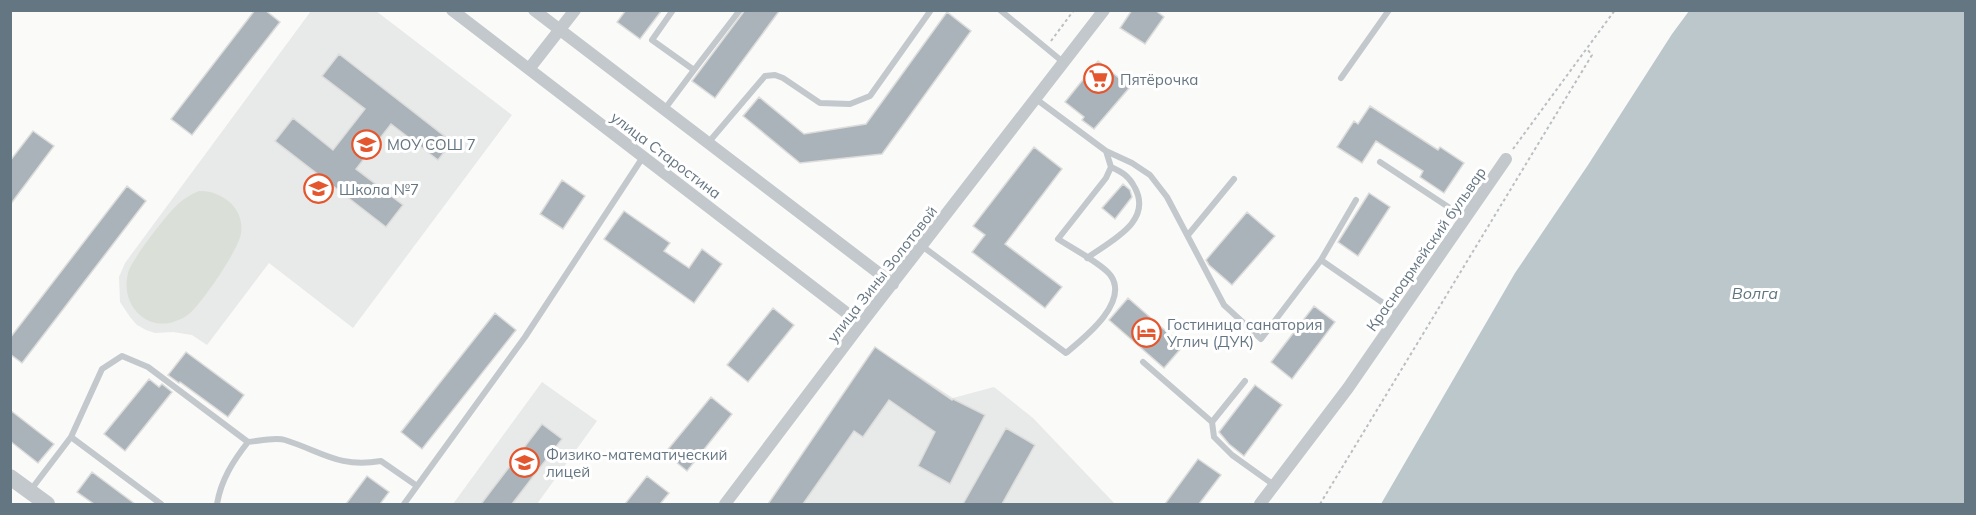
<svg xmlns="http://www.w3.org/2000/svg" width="1976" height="515" font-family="Mulish,sans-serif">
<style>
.built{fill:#e8e9e9}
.green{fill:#dadfd7}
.water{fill:#bbc7cb}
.building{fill:#aab3b9;stroke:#dcdcda;stroke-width:1.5}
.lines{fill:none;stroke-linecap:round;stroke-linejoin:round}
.path{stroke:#bbbfc2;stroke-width:2;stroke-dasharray:3 3;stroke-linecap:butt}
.service{stroke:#c3c8cc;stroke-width:6}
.minor{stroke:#c3c8cc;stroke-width:12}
.tertiary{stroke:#c3c8cc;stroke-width:16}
.labels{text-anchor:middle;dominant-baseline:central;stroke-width:6;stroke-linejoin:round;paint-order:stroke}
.poi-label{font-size:15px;fill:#657683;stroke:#fff;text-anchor:start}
.street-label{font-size:15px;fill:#657683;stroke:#fff}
.water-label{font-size:16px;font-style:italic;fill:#60757c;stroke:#fff}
</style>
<rect width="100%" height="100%" fill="#fafaf8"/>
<path class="built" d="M311,11H376L512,115L353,328L269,263L207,345L192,335L173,332L155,333L146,330L137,325L130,317L120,302L119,277L125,263Z
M875,347L953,398L994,387L1033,418L1115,504H768Z
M542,382L597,421L537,504H453Z"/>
<path class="green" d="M199,191C221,190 245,208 241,233C239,249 205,298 193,310C187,317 178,321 169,323C158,325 148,322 140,315C128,305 124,288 128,273C132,259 165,217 176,206C183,199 190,195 199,191Z"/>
<path class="water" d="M1689,11H1965V504H1381L1515,273L1588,165L1672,34Z"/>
<path class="building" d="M255,10H265L280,22L192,135L171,119Z
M626,10H662L640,39L617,22Z
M745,10H780L715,98L692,81Z
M1132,10H1155L1164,17L1145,44L1120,28Z
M947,12L971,31L882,154L800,163L743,116L759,97L804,134L866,124Z
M339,54L452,142L438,160L391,124L356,169L403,205L386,227L275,141L293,118L333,150L365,109L322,76Z
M1098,61L1130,87L1094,129L1082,120L1084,117L1065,102Z
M1370,106L1438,150L1440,147L1464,163L1444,193L1420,177L1423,171L1376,141L1362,163L1337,147L1354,121L1358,124Z
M33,131L54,146L10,205V161Z
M1034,147L1062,169L1005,244L1062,287L1045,308L972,252L985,235L973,226Z
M562,180L585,196L563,229L540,214Z
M1123,184L1130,190L1132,197L1115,219L1102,208Z
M127,186L146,201L22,363L10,354V338Z
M1369,193L1390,207L1358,256L1338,242Z
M624,211L670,243L664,251L689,268L702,249L722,264L694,303L604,239Z
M1247,212L1275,236L1232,285L1209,265L1206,260Z
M1128,298L1183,346L1164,368L1109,320Z
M1314,306L1335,322L1292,379L1271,362Z
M773,308L794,325L748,382L727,365Z
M495,313L516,330L422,449L401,432Z
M875,347L952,400L953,399L985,415L950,484L918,466L935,432L889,400L863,437L854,431L803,504H768Z
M186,352L244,395L228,417L180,382L179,383L168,375Z
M149,379L159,387L162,384L172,392L125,451L104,434Z
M1255,385L1282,405L1244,456L1229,444L1219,432Z
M711,397L732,414L687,471L665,453Z
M10,410L54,444L38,463L10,441Z
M542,424L562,439L512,504H481Z
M1006,428L1035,445L1002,504H963Z
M1198,459L1221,475L1199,504H1165Z
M92,472L135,504H94L77,492Z
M367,476L389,492L380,504H346Z
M647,476L669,493L660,504H625Z"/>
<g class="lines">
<path class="path" d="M1051,41L1074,10
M1513,149L1615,10
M1320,504L1592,55L1587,49"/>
<path class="service" d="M1000,10L1063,62
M694,70L740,10
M1341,78L1389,10
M664,110L694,70L652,40L673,10
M708,143L765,76L775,75L783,78L820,103L850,104L870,96L931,10
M1106,151L1132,163L1150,175L1167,197L1224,305L1261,339L1321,260L1356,200
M1380,162L1465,218
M1188,235L1234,179
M922,246L1066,353C1084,338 1129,303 1111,276C1104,265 1070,247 1058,239L1106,178L1111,167L1106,151L1036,99
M1087,258C1110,241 1153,222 1135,188C1129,176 1122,172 1111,167
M1321,260L1399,314
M1143,362L1212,422L1214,437L1232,455L1274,485
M1212,422L1245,381
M71,437L161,504
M248,442C259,441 275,437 285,440C323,452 338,468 381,461L417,486
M30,491L71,437L102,369L122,356L148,367L248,442C233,461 221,480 217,504
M404,504L525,337L643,157"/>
<path class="minor" d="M452,10L861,324
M534,10L893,284
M529,69L575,10
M725,504L861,324L1104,10
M1260,504L1348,388L1506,159"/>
<path class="tertiary" d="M10,477L47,504"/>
</g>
<defs>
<symbol id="supermarket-ring" viewBox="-11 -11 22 22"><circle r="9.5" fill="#fff" stroke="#e4572e" stroke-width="1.5"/><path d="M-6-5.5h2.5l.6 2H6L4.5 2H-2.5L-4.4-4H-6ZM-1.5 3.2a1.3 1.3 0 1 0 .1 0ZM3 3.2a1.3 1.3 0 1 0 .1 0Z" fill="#e4572e"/></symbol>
<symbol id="school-ring" viewBox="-11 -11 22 22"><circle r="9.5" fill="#fff" stroke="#e4572e" stroke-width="1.5"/><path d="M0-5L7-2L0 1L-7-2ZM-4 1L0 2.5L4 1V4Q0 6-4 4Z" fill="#e4572e"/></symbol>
<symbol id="hotel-ring" viewBox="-11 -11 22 22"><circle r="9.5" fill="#fff" stroke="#e4572e" stroke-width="1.5"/><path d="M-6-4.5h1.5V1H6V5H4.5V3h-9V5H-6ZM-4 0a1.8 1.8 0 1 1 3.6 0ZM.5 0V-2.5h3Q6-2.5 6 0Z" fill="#e4572e"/></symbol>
</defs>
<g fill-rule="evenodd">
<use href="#supermarket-ring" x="1082" y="62" width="33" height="33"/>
<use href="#school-ring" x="350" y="128" width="33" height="33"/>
<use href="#school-ring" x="302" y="172" width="33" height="33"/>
<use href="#hotel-ring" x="1130" y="316" width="33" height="33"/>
<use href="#school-ring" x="508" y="446" width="33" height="33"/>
</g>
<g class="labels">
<g class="poi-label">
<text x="1120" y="79">Пятёрочка</text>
<text x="387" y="144">МОУ СОШ 7</text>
<text x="339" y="189">Школа №7</text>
<text x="1167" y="324">Гостиница санатория<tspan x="1167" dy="17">Углич (ДУК)</tspan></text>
<text x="546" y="454">Физико-математический<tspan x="546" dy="17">лицей</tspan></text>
</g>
<g class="street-label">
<text transform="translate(666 155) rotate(37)">улица Старостина</text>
<text transform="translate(1426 249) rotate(-55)">Красноармейский бульвар</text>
<text transform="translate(882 274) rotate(-52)">улица Зины Золотовой</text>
</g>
<g class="water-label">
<text x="1755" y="293">Волга</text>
</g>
</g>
<rect width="1976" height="515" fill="none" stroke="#657683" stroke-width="24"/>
</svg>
